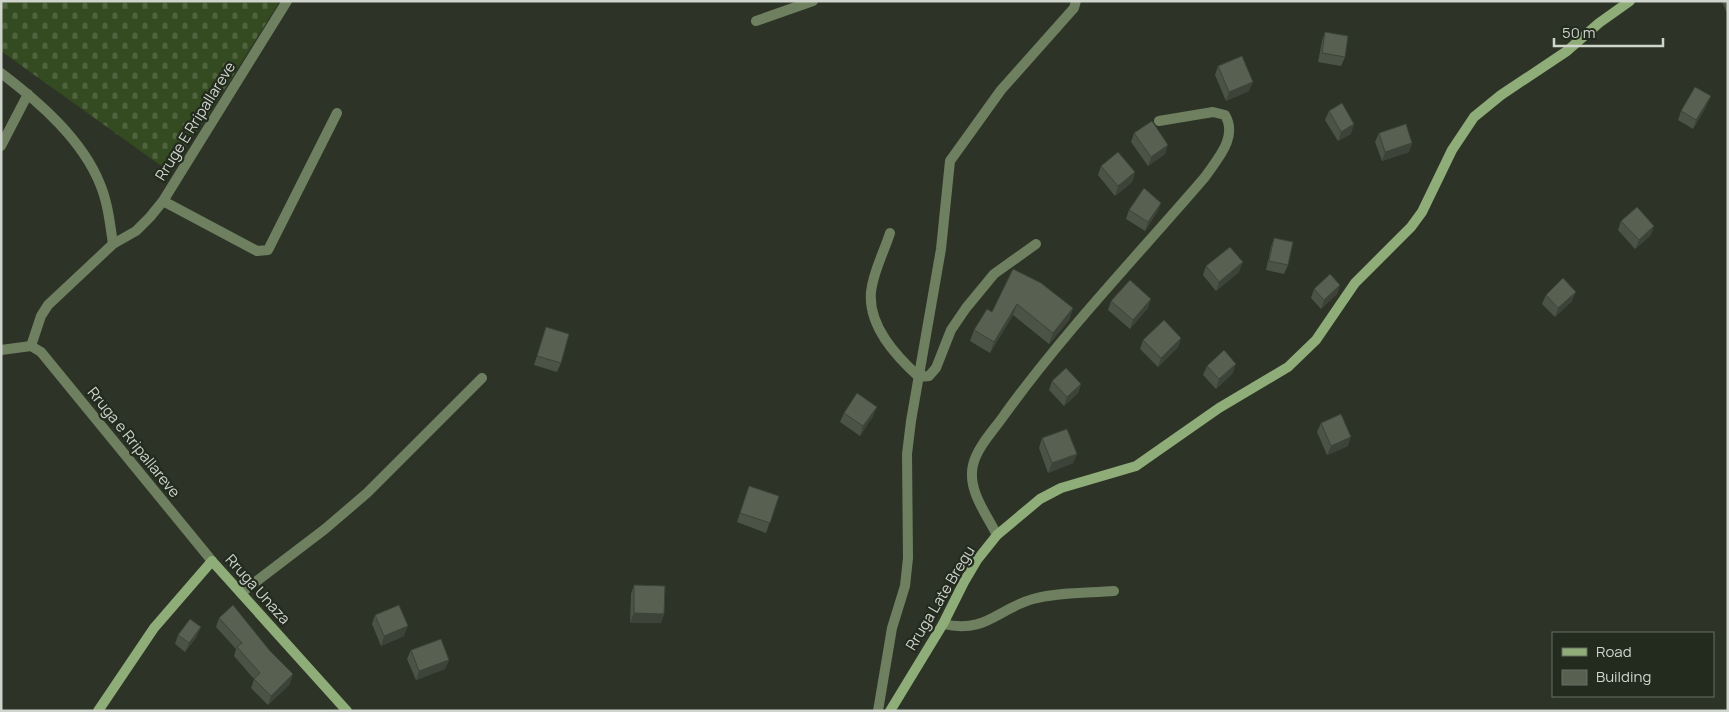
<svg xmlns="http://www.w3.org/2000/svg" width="1729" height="712" font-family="Manrope,sans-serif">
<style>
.cemetery{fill:url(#cemetery-stones)}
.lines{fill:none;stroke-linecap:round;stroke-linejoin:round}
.minor{stroke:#6e8060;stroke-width:10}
.tertiary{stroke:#6e8060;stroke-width:10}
.secondary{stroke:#8fad78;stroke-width:10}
.wall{fill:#4b5346}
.shaded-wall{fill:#3d4339}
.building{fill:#576051;stroke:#3d4339}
.labels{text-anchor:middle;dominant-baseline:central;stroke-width:4.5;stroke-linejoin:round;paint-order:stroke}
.street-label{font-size:15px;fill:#cfd4cc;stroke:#232a1e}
</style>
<defs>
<pattern id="cemetery-stones" width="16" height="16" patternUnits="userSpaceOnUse" patternTransform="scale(1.25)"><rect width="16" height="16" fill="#344a20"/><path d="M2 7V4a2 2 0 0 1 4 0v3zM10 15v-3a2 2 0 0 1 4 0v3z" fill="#50633f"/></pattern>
</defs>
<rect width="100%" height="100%" fill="#2d3427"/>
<path class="cemetery" d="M1,1H280L202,125L167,170L1,51Z"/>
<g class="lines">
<path class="minor" d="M756,21L813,1
M1,73C39,102 82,139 100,184C108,203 110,224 113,244
M1,146L28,94
M163,201L257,251L268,250L337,113
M890,233C884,252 873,272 871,292C868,326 896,356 919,377L929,376L936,368L951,330L966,308L994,274L1036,244
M31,346L41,316L48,305L113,244L136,231L150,217L163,201L287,1
M997,535C987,515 967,490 973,465C977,447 994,430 1005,414C1065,331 1138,255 1205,177C1218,158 1238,137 1225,115L1213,112L1159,121
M241,593L325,529L367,493L482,378
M943,624C986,634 997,609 1033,599C1059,592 1088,593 1114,591
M878,711L892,628L905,586L908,558L907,454L911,421L941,249L950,161L1001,90L1074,8L1076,1"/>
<path class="tertiary" d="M1,350L31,346L41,352L212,561"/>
<path class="secondary" d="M98,711L154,628L212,561L347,711
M890,711L943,624L964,582L977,560L997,535L1040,499L1061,488L1136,466L1219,408L1288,367L1316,340L1355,283L1411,227L1422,212L1452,150L1474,117L1501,95L1567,51L1599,23L1630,1"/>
</g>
<path class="wall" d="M1723,1H1728V15L1722,2Z
M1325,32L1345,57L1341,66L1318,62L1322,41Z
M1218,66L1249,91L1226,101L1215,75Z
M1707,105L1693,129L1678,120L1681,111Z
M1329,111L1351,134L1338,141L1325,120Z
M1134,133L1165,154L1148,166L1131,142Z
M1379,133L1412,143L1409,152L1382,161L1375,142Z
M1101,166L1135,172L1132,182L1115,196L1098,175Z
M1161,203L1157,212L1145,231L1126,219L1129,210Z
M1621,221L1651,235L1635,249L1618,230Z
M1274,238L1288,265L1284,274L1266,270L1271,247Z
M1206,266L1239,272L1216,291L1203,275Z
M1013,269L1073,308L1069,320L1049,344L1013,315L990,353L970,341L974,330L992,312Z
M1340,285L1337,294L1321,309L1311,298L1314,289Z
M1546,295L1572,301L1555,317L1542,304Z
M1111,301L1148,308L1130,329L1108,310Z
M546,327L561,363L557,372L534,365Z
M1181,338L1178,347L1158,367L1140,349L1143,340Z
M1207,366L1233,373L1216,389L1203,375Z
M1052,381L1081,384L1078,393L1064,406L1049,390Z
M844,413L873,416L860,436L840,422Z
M1321,423L1348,446L1327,455L1317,432Z
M1042,438L1077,454L1073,463L1048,473L1039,448Z
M749,486L779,496L766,533L737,522Z
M634,585L664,614L661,623H630L631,594Z
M375,615L404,636L381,646L372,624Z
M219,618L290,684L268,705L251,688L254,679L234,656L236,649L216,627Z
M178,635L197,636L185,652L175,644Z
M411,650L449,660L445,669L416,680L407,659Z"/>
<path class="shaded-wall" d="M1253,82L1249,91L1226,101L1229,92Z
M1711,96L1707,105L1693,129L1696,120Z
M1354,124L1351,134L1338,141L1341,132Z
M1412,143L1409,152L1382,161L1385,152Z
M1168,145L1165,154L1148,166L1151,157Z
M1135,172L1132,182L1115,196L1118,186Z
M1161,203L1157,212L1145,231L1148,222Z
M1654,226L1651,235L1635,249L1639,240Z
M1243,262L1239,272L1216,291L1219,282Z
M1340,285L1337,294L1321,309L1324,300Z
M1576,292L1572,301L1555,317L1558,308Z
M1151,299L1148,308L1130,329L1133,320Z
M1017,304L1013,315L990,353L994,342Z
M1073,308L1069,320L1049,344L1053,333Z
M1181,338L1178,347L1158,367L1161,358Z
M1236,364L1233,373L1216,389L1219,379Z
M1081,384L1078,393L1064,406L1067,397Z
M877,407L873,416L860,436L863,426Z
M1351,437L1348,446L1327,455L1331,446Z
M1077,454L1073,463L1048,473L1052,463Z
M634,613L664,614L661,623H630Z
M408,626L404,636L381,646L384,636Z
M201,627L197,636L185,652L189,643Z
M449,660L445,669L416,680L419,671Z
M293,674L290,684L268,705L271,696Z"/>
<path class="building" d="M1325,32L1348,36L1345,57L1322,53Z
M1242,56L1253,82L1229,92L1218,66Z
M1695,87L1711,96L1696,120L1681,111Z
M1342,103L1354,124L1341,132L1329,111Z
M1152,121L1168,145L1151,157L1134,133Z
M1406,124L1412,143L1385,152L1379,133Z
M1118,152L1135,172L1118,186L1101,166Z
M1144,188L1161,203L1148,222L1129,210Z
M1637,207L1654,226L1639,240L1621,221Z
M1274,238L1293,242L1288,265L1269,261Z
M1230,247L1243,262L1219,282L1206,266Z
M1013,269L1041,283L1073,308L1053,333L1017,304L994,342L974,330L987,309L992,312Z
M1330,274L1340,285L1324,300L1314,289Z
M1563,278L1576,292L1558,308L1546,295Z
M1130,280L1151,299L1133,320L1111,301Z
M1164,320L1181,338L1161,358L1143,340Z
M546,327L569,334L561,363L537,356Z
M1224,350L1236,364L1219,379L1207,366Z
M1066,368L1081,384L1067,397L1052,381Z
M857,393L877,407L863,426L844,413Z
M1341,414L1351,437L1331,446L1321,423Z
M1067,429L1077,454L1052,463L1042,438Z
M749,486L779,496L770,523L740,513Z
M634,585L665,586L664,614L634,613Z
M233,605L270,651L293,674L271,696L254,679L260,673L237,647L242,643L219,618Z
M399,605L408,626L384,636L375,615Z
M190,619L201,627L189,643L178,635Z
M441,639L449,660L419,671L411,650Z"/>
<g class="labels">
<g class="street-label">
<text transform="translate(195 121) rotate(-58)">Rruge E Rripallareve</text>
<text transform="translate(134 442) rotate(51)">Rruga e Rripallareve</text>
<text transform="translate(258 589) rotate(48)">Rruga Unaza</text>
<text transform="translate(940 598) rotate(-59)">Rruga Late Bregu</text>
</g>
</g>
<rect width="1729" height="712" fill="none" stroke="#cfd4cc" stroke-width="5"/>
<rect x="1552" y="632" width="162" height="65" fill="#232a1e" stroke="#686e64"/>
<rect x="1562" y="648" width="25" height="8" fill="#8fad78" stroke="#686e64"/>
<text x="1596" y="657" font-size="15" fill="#cfd4cc">Road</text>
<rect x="1562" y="670" width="25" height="15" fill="#576051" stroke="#686e64"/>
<text x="1596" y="682" font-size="15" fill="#cfd4cc">Building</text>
<path d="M1554 38v8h109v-8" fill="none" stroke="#cfd4cc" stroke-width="2.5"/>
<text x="1562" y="38" font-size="15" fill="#cfd4cc" stroke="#232a1e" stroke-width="4" paint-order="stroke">50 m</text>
</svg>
